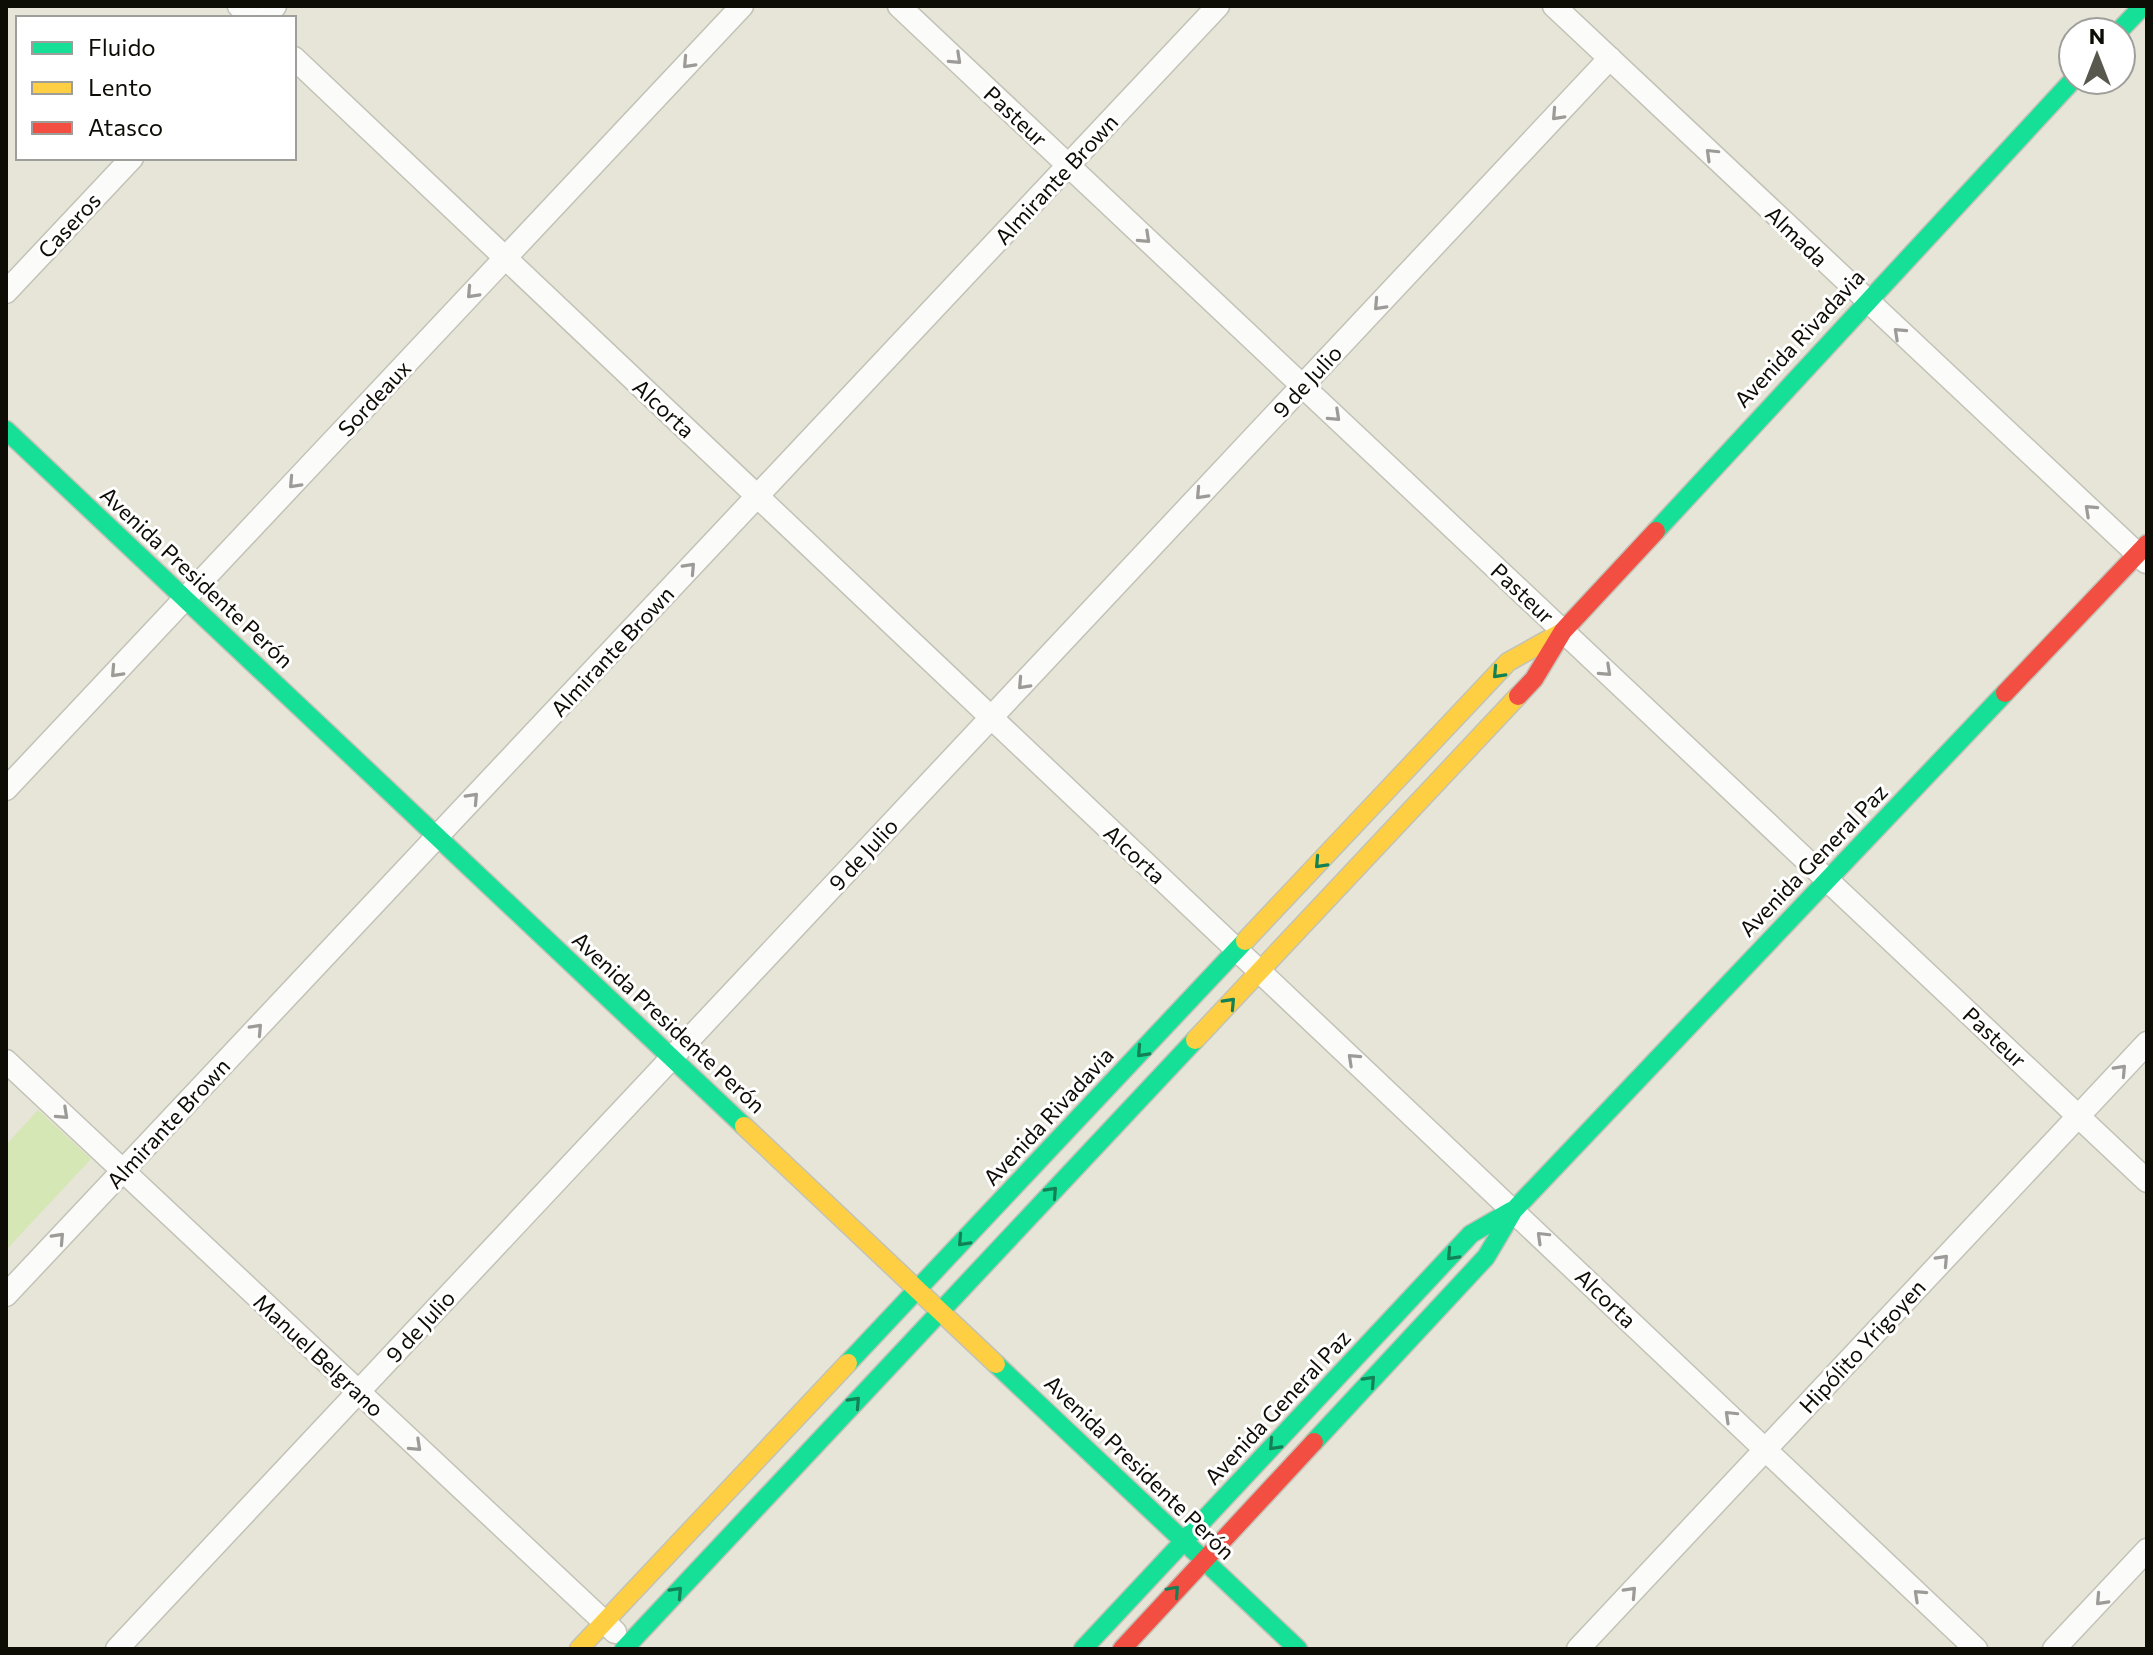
<svg xmlns="http://www.w3.org/2000/svg" width="2153" height="1655" font-family="Commissioner,sans-serif">
<style>
.green{fill:#d5e7b4}
.lines{fill:none;stroke-linecap:round;stroke-linejoin:round}
.street-casing{stroke:#c3c2b7;stroke-width:25}
.fast-casing{stroke:#c3c2b7;stroke-width:21}
.slow-casing{stroke:#c3c2b7;stroke-width:21}
.jam-casing{stroke:#c3c2b7;stroke-width:21}
.street{stroke:#fbfbf9;stroke-width:22}
.fast{stroke:#16e098;stroke-width:18}
.slow{stroke:#ffcf43;stroke-width:18}
.jam{stroke:#f24e42;stroke-width:18}
.oneway{stroke:#9c9b97}
.oneway2{stroke:#128156}
.labels{text-anchor:middle;dominant-baseline:central;stroke-width:6;stroke-linejoin:round;paint-order:stroke}
.street-label{font-size:22px;fill:#0d0c05;stroke:#fff}
</style>
<rect width="100%" height="100%" fill="#e7e5d7"/>
<path class="green" d="M38,1110L91,1159L6,1250V1145Z"/>
<g class="lines">
<defs>
<path id="street" d="M239,6L252,18
M899,6L2147,1181
M1554,6L2146,562
M264,18L275,6
M294,58L1976,1649
M6,292L132,158
M6,789L742,6
M6,1061L615,1632
M6,1295L1218,6
M117,1649L1610,58
M1578,1649L2147,1043
M2054,1649L2147,1550"/>
<path id="fast" d="M2118,32L2143,6
M6,430L744,1126
M1656,531L2073,80
M848,1363L1245,941
M996,1364L1298,1649
M1314,1442L1486,1257L1514,1210L2005,693
M624,1649L1195,1040
M1083,1649L1471,1234L1511,1211"/>
<path id="slow" d="M1245,941L1508,662L1560,633
M1195,1040L1518,696
M744,1126L996,1364
M579,1649L848,1363"/>
<path id="jam" d="M2005,693L2147,544
M1518,696L1534,679L1563,631L1656,531
M1122,1649L1314,1442"/>
</defs>
<use href="#street" class="street-casing"/>
<use href="#fast" class="fast-casing"/>
<use href="#slow" class="slow-casing"/>
<use href="#jam" class="jam-casing"/>
<use href="#street" class="street"/>
<use href="#fast" class="fast"/>
<use href="#slow" class="slow"/>
<use href="#jam" class="jam"/>
</g>
<defs><path id="oneway-chevron" d="M-2-3.5L2.5 0L-2 3.5" fill="none" stroke-width="1.6" stroke-linecap="round" stroke-linejoin="round" transform="scale(2)"/></defs>
<g class="oneway">
<use href="#oneway-chevron" transform="translate(956 59) rotate(43)"/>
<use href="#oneway-chevron" transform="translate(688 63) rotate(133)"/>
<use href="#oneway-chevron" transform="translate(1557 115) rotate(133)"/>
<use href="#oneway-chevron" transform="translate(1711 154) rotate(-136)"/>
<use href="#oneway-chevron" transform="translate(1145 238) rotate(43)"/>
<use href="#oneway-chevron" transform="translate(472 293) rotate(133)"/>
<use href="#oneway-chevron" transform="translate(1379 305) rotate(133)"/>
<use href="#oneway-chevron" transform="translate(1899 333) rotate(-137)"/>
<use href="#oneway-chevron" transform="translate(1335 416) rotate(43)"/>
<use href="#oneway-chevron" transform="translate(294 483) rotate(133)"/>
<use href="#oneway-chevron" transform="translate(1201 494) rotate(133)"/>
<use href="#oneway-chevron" transform="translate(2090 510) rotate(-137)"/>
<use href="#oneway-chevron" transform="translate(690 568) rotate(-47)"/>
<use href="#oneway-chevron" transform="translate(1606 671) rotate(43)"/>
<use href="#oneway-chevron" transform="translate(116 672) rotate(133)"/>
<use href="#oneway-chevron" transform="translate(1023 684) rotate(133)"/>
<use href="#oneway-chevron" transform="translate(473 798) rotate(-47)"/>
<use href="#oneway-chevron" transform="translate(257 1029) rotate(-47)"/>
<use href="#oneway-chevron" transform="translate(1353 1059) rotate(-137)"/>
<use href="#oneway-chevron" transform="translate(2121 1070) rotate(-47)"/>
<use href="#oneway-chevron" transform="translate(63 1114) rotate(43)"/>
<use href="#oneway-chevron" transform="translate(1542 1237) rotate(-136)"/>
<use href="#oneway-chevron" transform="translate(59 1238) rotate(-47)"/>
<use href="#oneway-chevron" transform="translate(1943 1260) rotate(-47)"/>
<use href="#oneway-chevron" transform="translate(1730 1416) rotate(-136)"/>
<use href="#oneway-chevron" transform="translate(416 1446) rotate(43)"/>
<use href="#oneway-chevron" transform="translate(1631 1592) rotate(-47)"/>
<use href="#oneway-chevron" transform="translate(1919 1595) rotate(-137)"/>
<use href="#oneway-chevron" transform="translate(2101 1600) rotate(133)"/>
</g>
<g class="oneway2">
<use href="#oneway-chevron" transform="translate(1498 673) rotate(133)"/>
<use href="#oneway-chevron" transform="translate(1320 863) rotate(133)"/>
<use href="#oneway-chevron" transform="translate(1230 1003) rotate(-47)"/>
<use href="#oneway-chevron" transform="translate(1142 1052) rotate(133)"/>
<use href="#oneway-chevron" transform="translate(1052 1192) rotate(-47)"/>
<use href="#oneway-chevron" transform="translate(963 1241) rotate(133)"/>
<use href="#oneway-chevron" transform="translate(1452 1255) rotate(133)"/>
<use href="#oneway-chevron" transform="translate(1370 1381) rotate(-47)"/>
<use href="#oneway-chevron" transform="translate(855 1402) rotate(-47)"/>
<use href="#oneway-chevron" transform="translate(1274 1445) rotate(133)"/>
<use href="#oneway-chevron" transform="translate(1174 1591) rotate(-48)"/>
<use href="#oneway-chevron" transform="translate(677 1592) rotate(-47)"/>
</g>
<g class="labels">
<g class="street-label">
<text transform="translate(1016 116) rotate(43)">Pasteur</text>
<text transform="translate(1056 179) rotate(-47)">Almirante Brown</text>
<text transform="translate(69 225) rotate(-47)">Caseros</text>
<text transform="translate(1797 236) rotate(44)">Almada</text>
<text transform="translate(1799 338) rotate(-47)">Avenida Rivadavia</text>
<text transform="translate(1307 381) rotate(-47)">9 de Julio</text>
<text transform="translate(374 398) rotate(-47)">Sordeaux</text>
<text transform="translate(664 408) rotate(43)">Alcorta</text>
<text transform="translate(197 577) rotate(43)">Avenida Presidente Perón</text>
<text transform="translate(1523 593) rotate(43)">Pasteur</text>
<text transform="translate(612 651) rotate(-47)">Almirante Brown</text>
<text transform="translate(863 854) rotate(-47)">9 de Julio</text>
<text transform="translate(1135 854) rotate(43)">Alcorta</text>
<text transform="translate(1813 860) rotate(-46)">Avenida General Paz</text>
<text transform="translate(669 1022) rotate(43)">Avenida Presidente Perón</text>
<text transform="translate(1995 1037) rotate(43)">Pasteur</text>
<text transform="translate(1048 1116) rotate(-47)">Avenida Rivadavia</text>
<text transform="translate(168 1123) rotate(-47)">Almirante Brown</text>
<text transform="translate(1606 1298) rotate(44)">Alcorta</text>
<text transform="translate(420 1326) rotate(-47)">9 de Julio</text>
<text transform="translate(1862 1346) rotate(-47)">Hipólito Yrigoyen</text>
<text transform="translate(319 1355) rotate(43)">Manuel Belgrano</text>
<text transform="translate(1277 1407) rotate(-47)">Avenida General Paz</text>
<text transform="translate(1140 1467) rotate(44)">Avenida Presidente Perón</text>
</g>
</g>
<rect width="2153" height="1655" fill="none" stroke="#0d0c05" stroke-width="16"/>
<rect x="16" y="16" width="280" height="144" fill="#ffffff" stroke="#9e9e9b" stroke-width="2"/>
<rect x="32" y="42" width="40" height="12" fill="#16e098" stroke="#9e9e9b" stroke-width="2"/>
<text x="88" y="56" font-size="24" fill="#0d0c05">Fluido</text>
<rect x="32" y="82" width="40" height="12" fill="#ffcf43" stroke="#9e9e9b" stroke-width="2"/>
<text x="88" y="96" font-size="24" fill="#0d0c05">Lento</text>
<rect x="32" y="122" width="40" height="12" fill="#f24e42" stroke="#9e9e9b" stroke-width="2"/>
<text x="88" y="136" font-size="24" fill="#0d0c05">Atasco</text>
<g transform="translate(2097 56)"><circle r="38" fill="#ffffff" stroke="#9e9e9b" stroke-width="2"/>
<path d="M0-6L14 30L0 20L-14 30Z" fill="#59584e"/>
<text y="-12" font-size="22" font-weight="bold" text-anchor="middle" fill="#0d0c05">N</text>
</g>
</svg>
